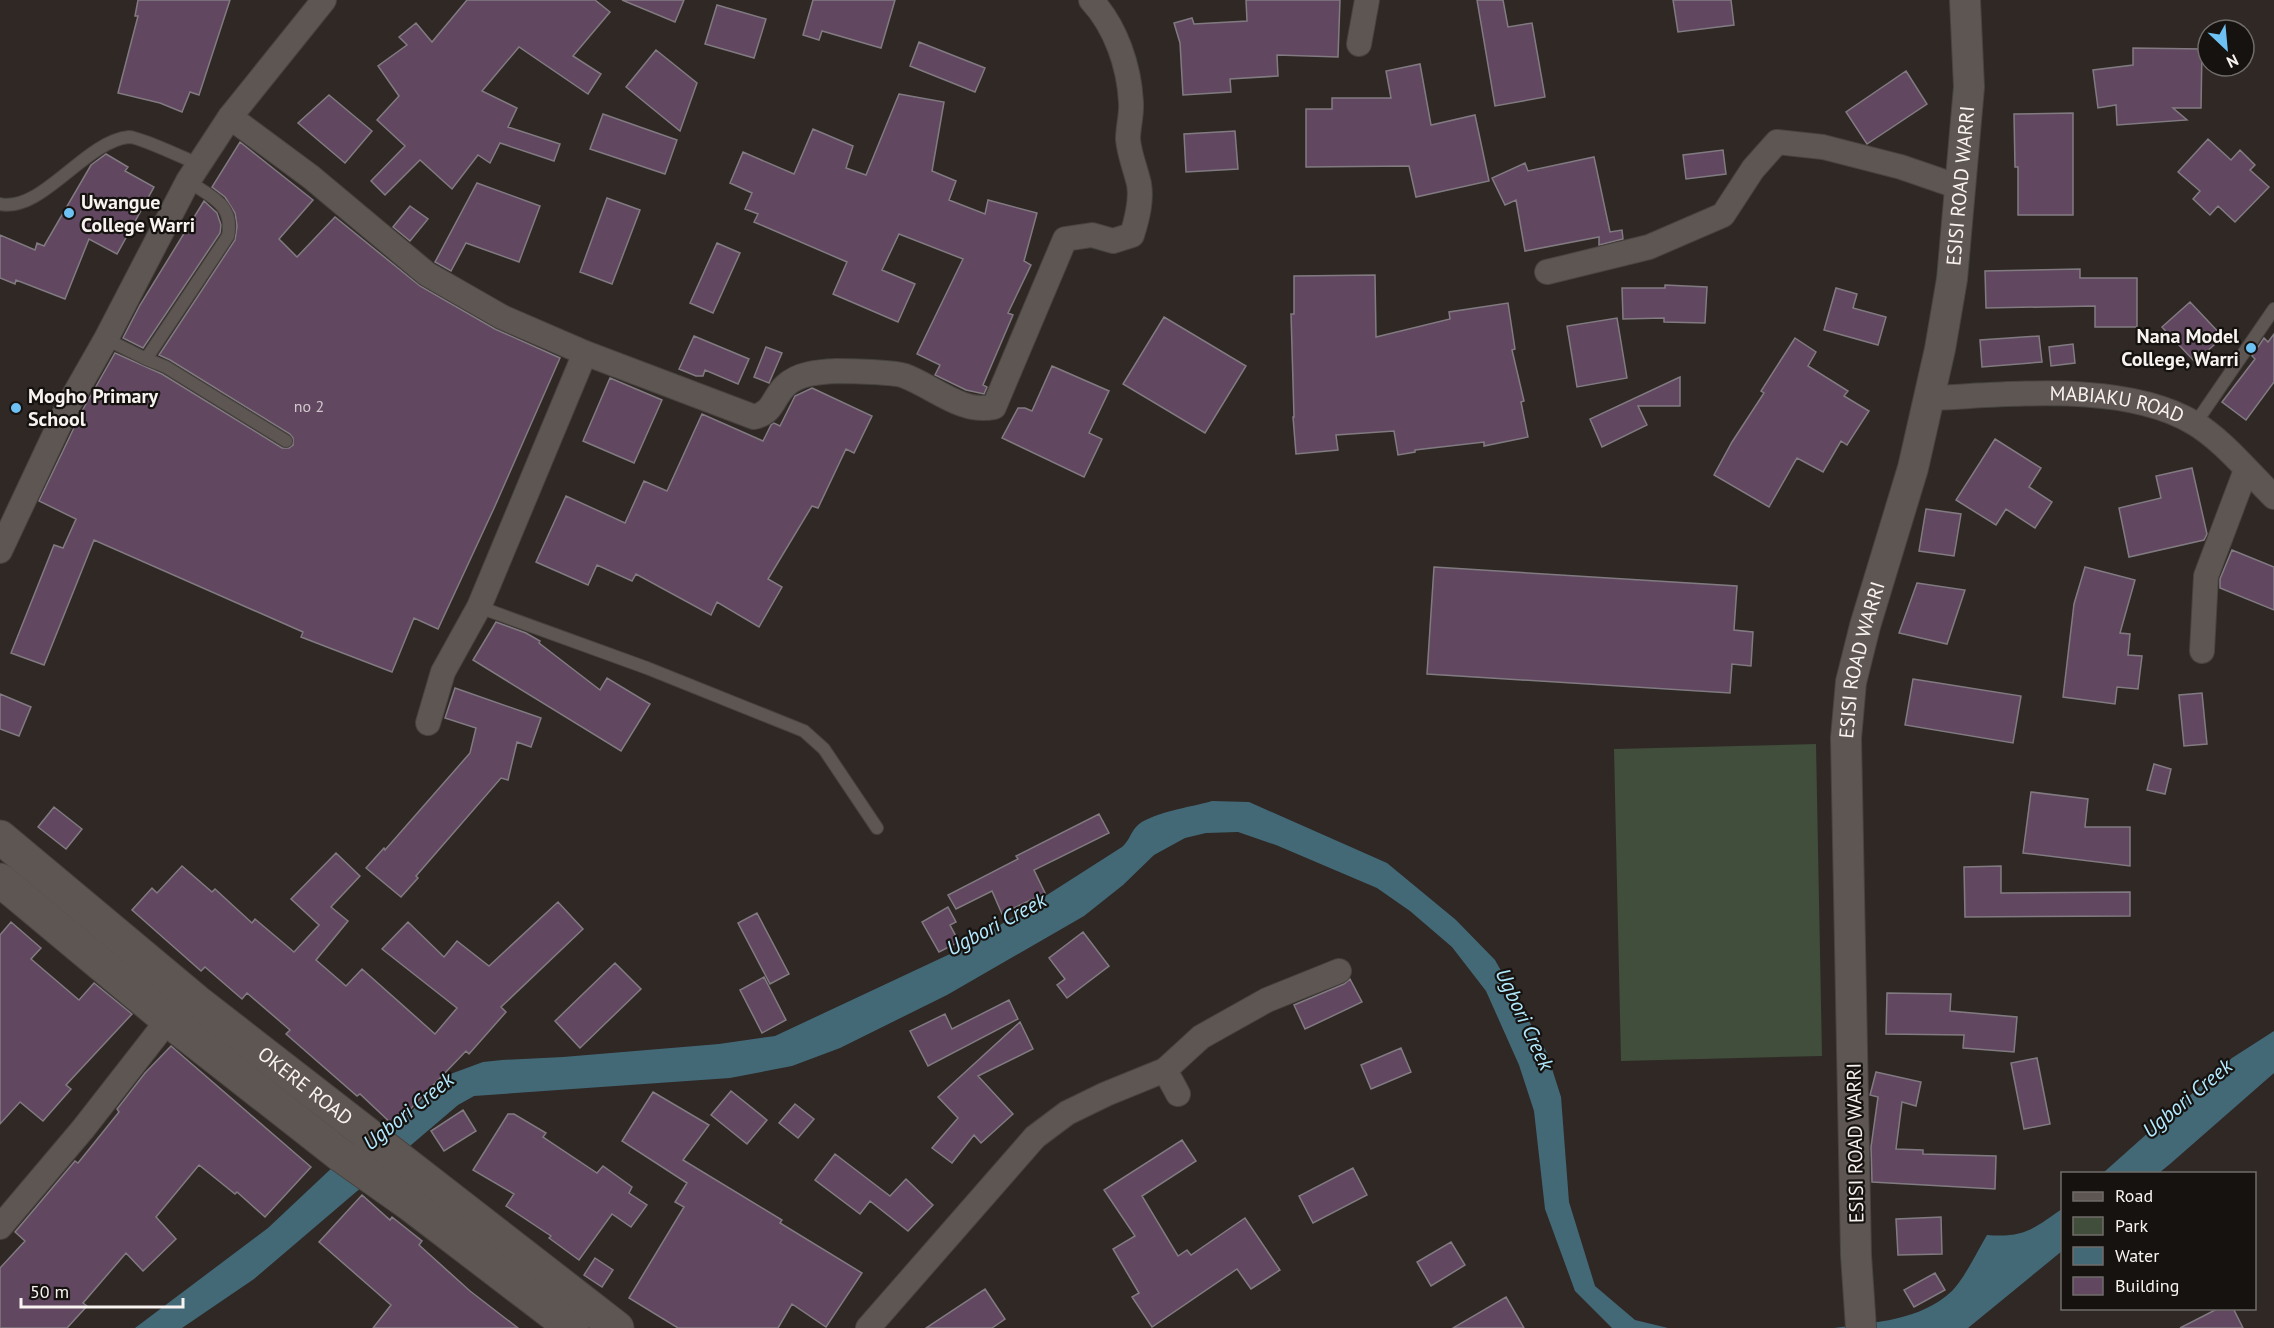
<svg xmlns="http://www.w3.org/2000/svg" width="2274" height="1328" font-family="'PT Sans',sans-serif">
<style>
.green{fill:#404e3b}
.water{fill:#436977}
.building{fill:#614860;stroke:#817b81;stroke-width:1.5}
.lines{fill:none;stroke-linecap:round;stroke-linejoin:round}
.service-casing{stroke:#484340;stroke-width:14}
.minor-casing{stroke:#484340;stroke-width:26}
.tertiary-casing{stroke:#484340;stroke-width:32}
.secondary-casing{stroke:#484340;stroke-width:35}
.service{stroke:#5e5652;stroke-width:12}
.minor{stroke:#5e5652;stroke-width:24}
.tertiary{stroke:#5e5652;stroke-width:30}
.secondary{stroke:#5e5652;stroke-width:33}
.poi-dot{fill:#6dc2f3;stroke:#151210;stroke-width:2}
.labels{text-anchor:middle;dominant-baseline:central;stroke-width:4.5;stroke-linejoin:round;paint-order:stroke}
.number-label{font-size:16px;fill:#d2c8cd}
.street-label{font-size:20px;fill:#f8f3f1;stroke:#151210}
.poi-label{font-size:20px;font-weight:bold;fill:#f8f3f1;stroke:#151210;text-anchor:start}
.water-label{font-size:21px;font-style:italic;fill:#b2eaff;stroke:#151210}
</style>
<rect width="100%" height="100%" fill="#2f2825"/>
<path class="green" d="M1816,744L1822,1056L1621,1061L1614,749Z"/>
<path class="water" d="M1212,801L1249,802L1387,863L1456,920L1495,960L1547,1053L1561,1097L1569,1202L1595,1286L1635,1320L1668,1328H1612L1575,1291L1545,1209L1534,1111L1519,1065L1486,991L1452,947L1410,911L1377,888L1276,845L1238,832L1206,833L1185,838L1154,855L1123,885L1084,916L947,995L840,1048L792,1066L730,1078L474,1096L458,1105L254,1279L182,1328H135L268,1228L336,1164L400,1123L445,1076L483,1062L502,1060L563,1057L719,1044L775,1036L967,946L1122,847C1129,841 1130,834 1136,827C1148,813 1192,807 1212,801Z
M2274,1031V1073L2170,1164L2159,1173H2103L2232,1058Z
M2062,1209V1251L1968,1328H1834C1875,1322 1920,1321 1952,1291C1964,1279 1978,1250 1987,1235C2024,1238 2033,1229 2062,1209Z"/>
<path class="building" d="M138,0H230L199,95L190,92L182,112L160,103L118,93L138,16H135Z
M467,0H595L610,12L573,56L601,74L588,94L519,47L482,91L517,108L508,127L560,144L554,161L500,143L490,163L478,155L452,189L420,160L385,195L371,181L405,146L377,120L399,96L378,66L407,45L399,37L416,23L432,42Z
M622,0H684L675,22Z
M813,0H895L881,48L822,31L819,40L803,35Z
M1246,0H1340L1338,57L1277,55L1278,76L1230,79L1231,92L1183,95L1180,43L1174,23L1192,18L1194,24L1247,21Z
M1477,0H1503L1508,27L1532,23L1545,97L1495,106Z
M1673,0H1731L1734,25L1678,32Z
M717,5L766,19L754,58L705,44Z
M919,42L985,68L975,92L910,66Z
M2133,48L2202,49L2201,108H2173L2187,120L2117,125L2116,105L2098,108L2093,70L2133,65Z
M656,50L697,83L680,131L626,87Z
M1420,64L1431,125L1475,115L1489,181L1416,197L1409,166L1306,167V109H1332V98H1391L1386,71Z
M1906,71L1927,104L1867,144L1846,112Z
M899,94L944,102L932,171L956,181L949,200L985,214L988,200L1037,213L1024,261L1031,265L1008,313L1013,315L983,385L987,387L984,394L966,390L935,375L940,365L917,354L963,259L899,234L882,270L915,284L898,322L833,294L847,262L754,222L758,214L745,209L752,193L730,183L743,152L794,174L813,129L853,146L846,168L866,175Z
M329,95L372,131L345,163L298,123Z
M2073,113V215H2018V167H2015L2014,114Z
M603,114L677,140L665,174L590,149Z
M1235,131L1238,169L1186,172L1184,134Z
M2208,139L2231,160L2240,150L2255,165L2250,170L2269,187L2235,222L2218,206L2210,215L2193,199L2200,191L2178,172Z
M240,142L313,200L279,239L297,257L335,217L420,286L495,329L560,358L495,506L438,629L414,618L392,672L301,637L303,632L94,540L44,665L11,653L54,545L63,548L76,519L39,501L82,411L115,353L162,374L282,448H289L293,445V438L290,434L170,360L159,355L235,240L237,226L235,213L225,197L212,187Z
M1723,150L1726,174L1686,179L1683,155Z
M106,154L128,167L125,171L154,187L117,254L89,239L65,299L16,280L15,284L0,278V235L35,250L37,243L44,246L91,165Z
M1594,157L1610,232L1622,230L1623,239L1599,245V237L1525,251L1516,200L1505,205L1492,178L1525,163L1528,171Z
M477,183L540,206L519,262L466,243L451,271L435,262Z
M607,198L640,210L612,284L580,272Z
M204,201L217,213L221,225L220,233L143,348L123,338L140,305Z
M410,206L428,219L410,241L393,227Z
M717,243L740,253L713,313L690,303Z
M2080,269V278H2137V327H2095V306L1986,308L1985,271Z
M1375,275L1376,337L1450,319L1449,312L1508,303L1515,349L1512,350L1524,401L1521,402L1528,437L1484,446V442L1415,450V452L1398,455L1394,431L1336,435L1338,450L1296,454L1293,417H1294L1291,314H1294V276Z
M1665,285L1707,287L1705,323L1664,322V318L1623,319L1622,288H1665Z
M1836,288L1857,294L1853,308L1886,317L1878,345L1824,330Z
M2190,302L2223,337L2195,362L2162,327Z
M1164,317L1246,366L1205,433L1123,384Z
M1617,318L1627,378L1577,387L1567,326Z
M2274,334V382L2246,420L2222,402L2255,359L2252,356L2264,338L2268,342Z
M694,336L749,359L738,384L705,370L703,376H696L679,369Z
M2039,336L2042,362L1982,367L1980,340Z
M1795,338L1816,352L1808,366L1848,391L1844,396L1869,411L1847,445L1841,441L1823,472L1797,458L1769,507L1714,475L1732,442L1764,393L1761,391Z
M2073,344L2075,363L2051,366L2049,347Z
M766,347L782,353L769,383L754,377Z
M1052,366L1109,391L1089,433L1102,439L1084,477L1002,438L1018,408H1025L1032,411Z
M1680,377V406H1638L1647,425L1602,447L1590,419Z
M610,378L662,400L634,463L583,441Z
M812,388L872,416L854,453L846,449L818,508L812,506L768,579L782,587L759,627L717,602L711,615L636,574L632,581L597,565L588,585L536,562L566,496L625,523L644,481L667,491L702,414L763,441L771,425L774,423L780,426L795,396Z
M1995,439L2041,468L2029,487L2052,502L2035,528L2006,509L1996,525L1956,500Z
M2192,468L2207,534L2204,540L2129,557L2119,508L2161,498L2156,476Z
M1926,509L1961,514L1954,556L1919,551Z
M2232,550L2274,567V610L2220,588V579Z
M1434,567L1737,586L1734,630L1753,632L1751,666L1732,664L1730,693L1427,674Z
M2085,567L2135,580L2120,633L2130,634L2128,655L2142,656L2138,689L2117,687L2115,704L2063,697L2074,604Z
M1917,583L1965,590L1947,644L1899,633Z
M496,622L526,633L540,641L539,643L600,690L607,678L650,704L621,751L473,660Z
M1913,679L2021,696L2013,743L1905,725Z
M455,688L541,718L531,747L517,742L508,780L501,778L416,876L418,878L401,897L366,868L384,848L385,850L470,753L476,728L445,718Z
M2202,693L2207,744L2184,746L2179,695Z
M0,694L31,707L19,736L0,729Z
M2154,764L2171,769L2165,794L2147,790Z
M2031,792L2088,799L2085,827H2130V866L2023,853Z
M54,807L82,829L66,849L38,827Z
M1099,814L1109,833L1034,870L1045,893L1002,914L992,891L956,909L948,895L1018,859L1016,856Z
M336,853L360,876L331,907L348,921L316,960L346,986L362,969L435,1034L457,1008L382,949L408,922L444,957L457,941L489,966L558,902L583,929L501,1007L506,1012L469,1054L466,1051L394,1126L360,1094L357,1096L286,1034L290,1030L247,993L242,999L205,967L201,971L132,910L152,888L157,893L182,866L212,892L215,889L252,923L255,919L294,952L319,925L291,899Z
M2001,866V893L2130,892V916L1965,917L1964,867Z
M948,907L956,922L950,925L959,942L939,952L922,922Z
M757,913L789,974L770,984L738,923Z
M11,922L41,948L31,959L79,1000L94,983L132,1014L66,1085L71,1089L43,1121L20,1102L0,1124V935Z
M1083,932L1109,966L1067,998L1057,985L1065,979L1049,958Z
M615,963L641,989L580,1048L555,1021Z
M764,977L786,1020L762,1033L740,990Z
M1350,979L1362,1002L1305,1029L1294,1005L1344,984Z
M1887,993L1951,994L1950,1011L2017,1017L2014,1052L1963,1048L1964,1035L1886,1034Z
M1009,1000L1018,1019L928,1066L910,1031L945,1014L952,1029Z
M1020,1022L1033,1049L978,1076L1013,1114L981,1143L974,1135L952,1163L932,1148L958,1118L938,1097Z
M171,1046L311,1167L265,1217L237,1192L235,1194L199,1165L156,1217L176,1239L143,1271L126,1253L83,1303L87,1306L67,1328H0V1268L25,1241L15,1232L75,1161L78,1163L119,1112L117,1109L145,1073Z
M1401,1048L1411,1072L1371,1089L1361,1065Z
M2037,1058L2050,1124L2024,1129L2011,1063Z
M1876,1072L1921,1082L1916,1106L1902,1102L1896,1149L1923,1150V1154L1996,1156L1995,1189L1872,1182L1871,1147L1878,1097L1870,1095Z
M731,1091L767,1120L747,1144L711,1115Z
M653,1092L709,1125L683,1160L782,1220L780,1223L862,1273L826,1327L792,1304L778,1328H678L629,1298L684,1207L675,1202L687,1183L622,1141Z
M795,1104L814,1119L798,1138L779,1123Z
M463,1110L476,1131L444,1151L431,1131Z
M508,1114H514L546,1133L543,1137L597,1173L603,1166L632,1187L629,1193L647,1205L631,1227L612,1214L579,1260L549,1238L551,1236L506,1206L514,1194L473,1170Z
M1182,1140L1196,1161L1142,1196L1178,1256L1187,1250L1191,1255L1245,1218L1280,1270L1251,1289L1237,1269L1152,1327L1132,1297L1139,1293L1113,1249L1135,1236L1104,1190Z
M835,1154L890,1196L906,1179L933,1205L908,1231L870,1201L860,1214L815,1180Z
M1353,1168L1367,1195L1313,1223L1299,1196Z
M362,1195L390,1220L392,1217L422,1241L419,1245L470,1291L518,1328H373L391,1305L319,1242Z
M1941,1217L1942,1254L1898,1255L1896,1219Z
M1451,1242L1465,1265L1431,1286L1417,1262Z
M595,1258L613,1270L602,1287L584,1275Z
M1935,1273L1945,1290L1914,1307L1904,1290Z
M985,1289L1005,1319L992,1328H926Z
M1506,1297L1524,1328H1453Z
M2219,1308H2233L2243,1328H2180Z"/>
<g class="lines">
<defs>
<path id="service" d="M188,181C211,197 234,204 228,236L146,359L166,367L286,441
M0,204C42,213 85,141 129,137C140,137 186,159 198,164
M106,339L146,359
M2195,424L2274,309
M479,607L647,668L804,731L824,749L877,828"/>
<g id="minor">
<path d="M1359,44L1367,0"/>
<path d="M230,117L311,177L427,274L502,317L585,353L754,417C774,412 772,399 785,386C798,373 819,372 837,371C849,371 896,372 905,376C934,387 962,414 994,407L1065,239L1092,235L1113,241L1132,235C1137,219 1142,201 1139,184C1136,170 1129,154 1128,139C1128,127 1132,114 1131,102C1129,66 1116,27 1091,0"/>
<path d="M1547,272L1649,247L1723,215L1753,169L1777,142L1823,147L1901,167L1962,188"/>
<path id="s1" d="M1929,398C2010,395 2123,381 2194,423C2223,440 2250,474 2274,497"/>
<path d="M0,551L69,404L106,339L188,181L230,117L324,0"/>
<path d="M2202,651L2206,576L2246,470"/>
<path d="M428,723L443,672L479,607L585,353"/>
<path d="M1165,1070L1201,1037L1267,1000L1339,971"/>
<path d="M0,1227L83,1129L168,1020"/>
<path d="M868,1328L1035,1137L1067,1113L1106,1094L1165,1070L1178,1094"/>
</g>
<g id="tertiary">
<path id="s2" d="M1861,1328L1856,1255L1846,738L1851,682L1865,626L1913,468L1940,349L1952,279L1969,87L1965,0"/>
</g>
<g id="secondary">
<path id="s3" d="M0,837L196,1001L617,1328"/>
<path d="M0,880L168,1020L339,1154L411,1205L572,1328"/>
</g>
</defs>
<use href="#service" class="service-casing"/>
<use href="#minor" class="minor-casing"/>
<use href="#tertiary" class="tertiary-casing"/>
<use href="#secondary" class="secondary-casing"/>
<use href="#service" class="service"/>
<use href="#minor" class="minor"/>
<use href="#tertiary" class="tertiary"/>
<use href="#secondary" class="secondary"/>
</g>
<g class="poi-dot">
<circle cx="69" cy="213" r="6"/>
<circle cx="2251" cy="348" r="6"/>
<circle cx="16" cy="408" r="6"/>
</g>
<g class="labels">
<g class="number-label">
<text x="309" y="406">no 2</text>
</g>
<g class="street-label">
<text stroke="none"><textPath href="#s2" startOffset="1156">ESISI ROAD WARRI</textPath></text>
<text stroke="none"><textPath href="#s1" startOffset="189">MABIAKU ROAD</textPath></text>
<text stroke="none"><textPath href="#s2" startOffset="670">ESISI ROAD WARRI</textPath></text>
<text stroke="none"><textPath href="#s3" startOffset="394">OKERE ROAD</textPath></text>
<text transform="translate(1855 1143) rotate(-91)">ESISI ROAD WARRI</text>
</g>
<g class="poi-label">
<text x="81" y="202">Uwangue<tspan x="81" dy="23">College Warri</tspan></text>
<text x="2239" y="336" text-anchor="end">Nana Model<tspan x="2239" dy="23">College, Warri</tspan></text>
<text x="28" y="396">Mogho Primary<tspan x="28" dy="23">School</tspan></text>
</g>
<g class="water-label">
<text transform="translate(996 924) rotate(-28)">Ugbori Creek</text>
<text transform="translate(1525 1019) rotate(65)">Ugbori Creek</text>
<text transform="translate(2187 1098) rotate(-40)">Ugbori Creek</text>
<text transform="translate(408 1111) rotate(-39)">Ugbori Creek</text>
</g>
</g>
<rect x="2061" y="1172" width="195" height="138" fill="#151210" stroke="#706c6a" stroke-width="1.5"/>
<rect x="2073" y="1192" width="30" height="9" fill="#5e5652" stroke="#706c6a" stroke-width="1.5"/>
<text x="2115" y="1202" font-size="18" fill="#f8f3f1">Road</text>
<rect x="2073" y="1217" width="30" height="18" fill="#404e3b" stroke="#706c6a" stroke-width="1.5"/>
<text x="2115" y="1232" font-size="18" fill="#f8f3f1">Park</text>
<rect x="2073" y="1247" width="30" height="18" fill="#436977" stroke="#706c6a" stroke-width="1.5"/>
<text x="2115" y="1262" font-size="18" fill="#f8f3f1">Water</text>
<rect x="2073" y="1277" width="30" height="18" fill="#614860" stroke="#706c6a" stroke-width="1.5"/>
<text x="2115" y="1292" font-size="18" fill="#f8f3f1">Building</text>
<g transform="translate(2226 48) rotate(154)"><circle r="28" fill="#151210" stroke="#706c6a" stroke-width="1.5"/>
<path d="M0-4.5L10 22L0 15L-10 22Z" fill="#6dc2f3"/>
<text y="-9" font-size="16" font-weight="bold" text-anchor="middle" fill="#f8f3f1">N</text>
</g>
<path d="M21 1298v9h162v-9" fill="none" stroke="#f8f3f1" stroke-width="3"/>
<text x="30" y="1298" font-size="18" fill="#f8f3f1" stroke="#151210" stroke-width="4.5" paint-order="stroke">50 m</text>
</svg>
